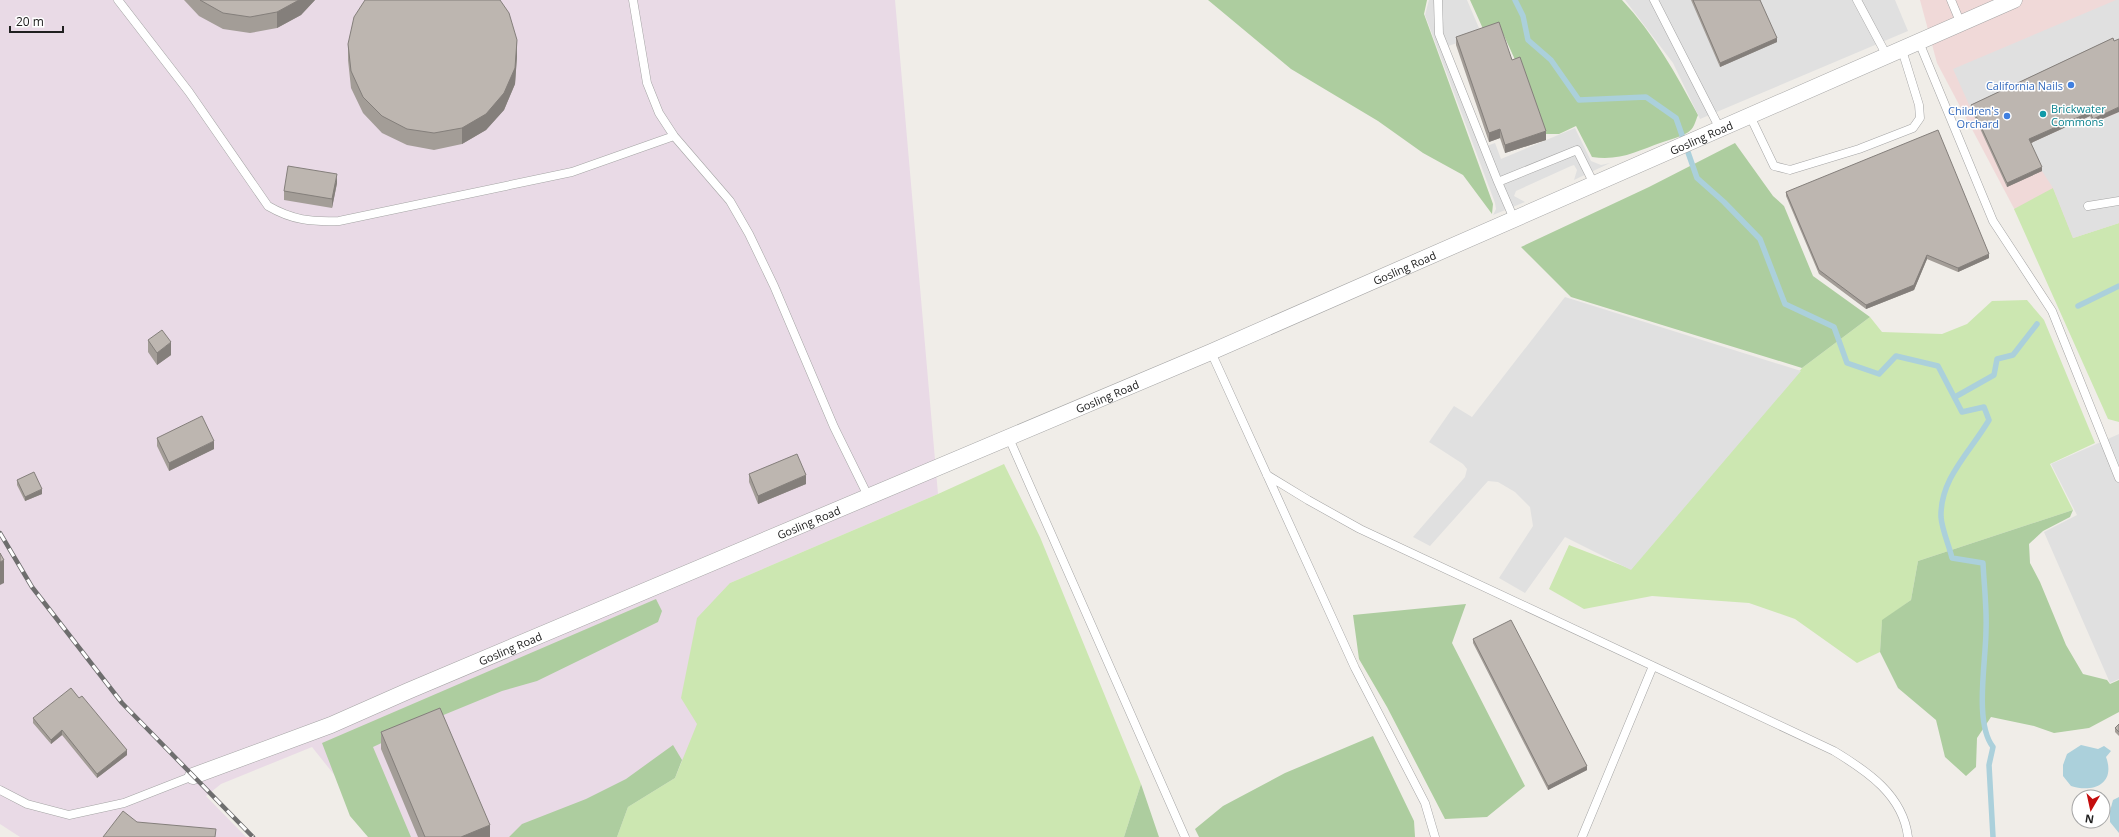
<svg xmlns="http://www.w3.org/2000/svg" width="2119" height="837" font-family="'Open Sans',sans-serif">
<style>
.commercial{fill:#f0d9d8}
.industrial{fill:#e9dae6}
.grass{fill:#cce7b1}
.forest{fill:#adcd9f}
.parking{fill:#e0e0e0}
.water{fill:#abd0db}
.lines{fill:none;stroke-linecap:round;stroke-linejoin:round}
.stream{stroke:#abd0db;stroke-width:5.5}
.lane-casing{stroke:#a4a4a4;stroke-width:9}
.street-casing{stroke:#a4a4a4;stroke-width:17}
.lane{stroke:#fff;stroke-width:8}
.street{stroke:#fff;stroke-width:16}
.rail-casing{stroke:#6e6e6e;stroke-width:4.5}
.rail{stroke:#fff;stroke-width:3;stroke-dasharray:9;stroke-linecap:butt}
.wall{fill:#a39d97}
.shaded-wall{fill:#847f7b}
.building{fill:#bdb6b0;stroke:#847f7b}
.shop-dot{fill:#3f7fe0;stroke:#fff;stroke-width:1.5}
.culture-dot{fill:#0f9aa8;stroke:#fff;stroke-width:1.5}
.labels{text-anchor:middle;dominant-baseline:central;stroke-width:3;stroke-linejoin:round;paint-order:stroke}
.shop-label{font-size:11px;fill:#366cbe;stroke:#fff;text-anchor:end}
.culture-label{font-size:11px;fill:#0d838f;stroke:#fff;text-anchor:start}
.street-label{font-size:11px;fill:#202020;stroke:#fff}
</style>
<rect width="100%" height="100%" fill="#f0ede8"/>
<path class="commercial" d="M1920,0H2119V223L2073,238L2018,216L1937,63Z"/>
<path class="industrial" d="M0,0H895L938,494L730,583L731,740L509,837H384L312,747L221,784L206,796L246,837H20L0,824Z"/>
<path class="grass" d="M2053,188L2073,238L2119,223V422L2108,419L2014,209Z
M2027,300L2044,320L2095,443L2050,464L2073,510L1918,561L1911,600L1882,621L1880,652L1857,663L1795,619L1749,603L1652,596L1584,609L1549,589L1569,545L1631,569L1802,368L1870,317L1882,332L1942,334L1967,324L1992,301Z
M1004,464L1040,537L1141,784L1124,837H617L628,807L675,778L697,724L681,698L697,618L730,583L938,494Z"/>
<path class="forest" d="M1208,0H1427L1424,14L1493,204L1492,214L1463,175L1423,153L1378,121L1291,69Z
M1470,0H1622C1654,34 1676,74 1698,115C1695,122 1694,129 1687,133C1680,137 1671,139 1663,142C1637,151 1621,161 1592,157L1576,126L1559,134H1546L1521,63L1517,64L1500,27L1484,31Z
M1735,143L1773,196L1784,206L1813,276L1870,317L1802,368L1571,297L1521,247L1649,187Z
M2073,510L2070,517L2043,531L2029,544L2030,563L2040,582L2066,645L2083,674L2107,680L2110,684L2119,680V712L2089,728L2054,733L2034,726L1991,717L1977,738L1976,767L1966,776L1945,757L1936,720L1898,688L1880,652L1882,620L1911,600L1918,561Z
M656,599L662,611L658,622L537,681L502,691L424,723L373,747L411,837H368L350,816L322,743Z
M1466,604L1452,643L1525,786L1487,817L1445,819L1387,707L1359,659L1353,615Z
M1373,736L1414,821L1415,837H1199L1195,829L1223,806L1285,773Z
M673,745L682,760L675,778L628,807L617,837H509L522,824L586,799L626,779Z
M1141,784L1159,837H1124Z"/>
<path class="parking" d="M1429,0H1467L1482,35L1448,46L1484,147L1495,143L1501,159L1575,128L1591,161L1601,165L1610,163L1574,180L1577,170L1574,165L1571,166L1516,191L1514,196L1525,202L1493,215L1496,209L1495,203L1425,15Z
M1625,0H1895L1908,31L1700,119L1673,63Z
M2116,0H2119V43L1971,109L1953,69Z
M2119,112V223L2073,238L2053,188L2042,171L2029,144L2090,116L2094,123Z
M1565,297L1801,371L1631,570L1565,537L1525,593L1499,578L1533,526L1530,507L1515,492L1498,482L1488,481L1430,546L1413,537L1465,477L1467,469L1463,464L1429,442L1454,406L1472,417Z
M2119,434V679L2110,683L2044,532L2077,515L2051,464Z"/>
<path class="water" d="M2081,745L2098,749L2104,746L2111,751L2106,757C2116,784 2093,793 2071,786L2063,776V765L2067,754Z
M2119,797V833L2110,822V811L2113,800Z"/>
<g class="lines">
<path class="stream" d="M1515,0L1523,16L1528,40L1551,60L1579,100L1646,97L1676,118L1697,178L1724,202L1760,239L1785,304L1834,327L1847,363L1879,374L1896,356L1938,366L1962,412L1984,407L1989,420C1971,451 1940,478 1941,517C1942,530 1949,545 1952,558L1983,563C1984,585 1987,608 1986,630C1986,661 1974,723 1993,747L1989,765L1993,837
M2078,306L2119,286
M1955,397L1994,375L1997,359L2013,355L2037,324"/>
<defs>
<path id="lane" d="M118,0L189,92L268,206C292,220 311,222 339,221L572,172L674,136
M633,0L647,83L659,113L674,136L730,201L749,234L774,286L834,427L868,496
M1438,0L1439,34L1498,182
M1654,0L1720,129
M1857,0L1887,56
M1951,0L1961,24
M1919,42L1993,221L2052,311L2119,478
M1750,116L1774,166L1790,170L1859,149L1913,128L1920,118L1919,105L1902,50
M2088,206L2119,201
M1514,219L1498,182L1577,150L1594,184
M1211,352L1355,668L1425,803L1435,837
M1008,436L1185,837
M1267,475L1308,500L1360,529L1653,666L1582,837
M1653,666L1834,751C1867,771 1903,795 1908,837
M0,790L27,804L69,815L124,803L193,776"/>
<g id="street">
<path id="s1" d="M193,776L331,725L408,691L1211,352L2014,0"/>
</g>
</defs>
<use href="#lane" class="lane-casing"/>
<use href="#street" class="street-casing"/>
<use href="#lane" class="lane"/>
<use href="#street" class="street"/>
<defs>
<path id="rail" d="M0,533L32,587L122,703L253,837"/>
</defs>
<use href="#rail" class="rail-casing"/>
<use href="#rail" class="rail"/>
</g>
<path class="wall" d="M184,0H315L301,15L277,28L250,33L223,29L199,16Z
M1691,0H1760L1777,42L1720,67Z
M1456,37L1512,60L1546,140L1505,153L1500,138L1489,142L1456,45Z
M2113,38L2093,123L2090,116L2031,143L2042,171L2007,187L1971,109V105Z
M348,44L517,56L515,84L504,110L486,130L462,144L434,150L407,145L382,133L363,113L351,88L348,60Z
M337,183L332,208L284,200V191Z
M1786,192L1989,258L1958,272L1927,259L1914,290L1866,309L1819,274L1786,196Z
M148,340L171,355L157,365L148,352Z
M157,438L214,449L169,471L157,446Z
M749,474L806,484L758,504L749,482Z
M17,480L42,494L25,501L17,485Z
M1473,639L1587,770L1548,790L1473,643Z
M33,718L127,755L97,778L62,735L51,744L33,723Z
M2119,724V736L2115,732V728Z
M381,732L490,837H418L381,749Z"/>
<path class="shaded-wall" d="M299,0H315L301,15L277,28V12Z
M1777,38V42L1720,67V63Z
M517,40V56L515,84L504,110L486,130L462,144V128Z
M2119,107V112L2093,123V119Z
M2090,112V116L2029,144V139Z
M1500,129V138L1489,142V133Z
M1546,131V140L1505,153V145Z
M2042,167V171L2007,187V183Z
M337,174V183L332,208V199Z
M1989,254V258L1958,272V268Z
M1927,255V259L1914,290L1866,309V305Z
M171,342V355L157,365V353Z
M214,441V449L169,471V463Z
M806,475V484L758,504V496Z
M42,489V494L25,501V497Z
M4,560V583L0,585V562Z
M62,730V735L51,744V740Z
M127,750V755L97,778V774Z
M1587,766V770L1548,790V786Z
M490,825V837H461Z"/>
<path class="building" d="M200,0H299L277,12L250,17L223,13Z
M365,0H500L509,13L517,40L515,68L504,93L486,114L462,128L434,133L407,129L382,116L363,97L351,71L348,44L354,17Z
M1693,0H1760L1777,38L1720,63Z
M1499,22L1512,60L1520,57L1546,131L1505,145L1500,129L1489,133L1456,37Z
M2113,38L2114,41L2119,39V107L2093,119L2090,112L2029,139L2042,167L2007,183L1971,105Z
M1938,130L1989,254L1958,268L1927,255L1914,285L1866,305L1819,270L1786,192Z
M288,166L337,174L332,199L284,191Z
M162,330L171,342L157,353L148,340Z
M202,416L214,441L169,463L157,438Z
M797,454L806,475L758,496L749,474Z
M34,472L42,489L25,497L17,480Z
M0,553L4,560L0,562Z
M1511,620L1587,766L1548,786L1473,639Z
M71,688L79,698L82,696L127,750L97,774L62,730L51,740L33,718Z
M440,708L490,825L461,837H425L381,732Z
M2119,724V732L2115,728Z
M123,811L137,822L216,829L215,837H103Z"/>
<g class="shop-dot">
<circle cx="2071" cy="85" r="4"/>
<circle cx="2007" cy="116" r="4"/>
</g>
<circle class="culture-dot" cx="2043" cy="114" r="4"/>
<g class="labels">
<g class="shop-label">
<text x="2063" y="85">California Nails</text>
<text x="1999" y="110">Children's<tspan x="1999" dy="13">Orchard</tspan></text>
</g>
<g class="culture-label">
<text x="2051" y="108">Brickwater<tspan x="2051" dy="13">Commons</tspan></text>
</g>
<g class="street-label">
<text stroke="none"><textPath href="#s1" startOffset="1638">Gosling Road</textPath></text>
<text stroke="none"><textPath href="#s1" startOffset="1314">Gosling Road</textPath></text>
<text stroke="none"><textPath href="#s1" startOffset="990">Gosling Road</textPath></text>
<text stroke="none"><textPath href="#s1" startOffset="666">Gosling Road</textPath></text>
<text stroke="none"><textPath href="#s1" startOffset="342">Gosling Road</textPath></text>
</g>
</g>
<g transform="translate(2091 809) rotate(189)"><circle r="19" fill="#ffffff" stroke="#a6a6a6"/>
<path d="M0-3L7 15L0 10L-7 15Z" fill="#c40d0d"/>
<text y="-6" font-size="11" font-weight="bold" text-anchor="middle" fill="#202020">N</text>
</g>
<path d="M10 26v6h53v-6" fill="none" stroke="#202020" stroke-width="2"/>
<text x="16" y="26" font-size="12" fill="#202020" stroke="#ffffff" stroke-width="3" paint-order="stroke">20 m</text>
</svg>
